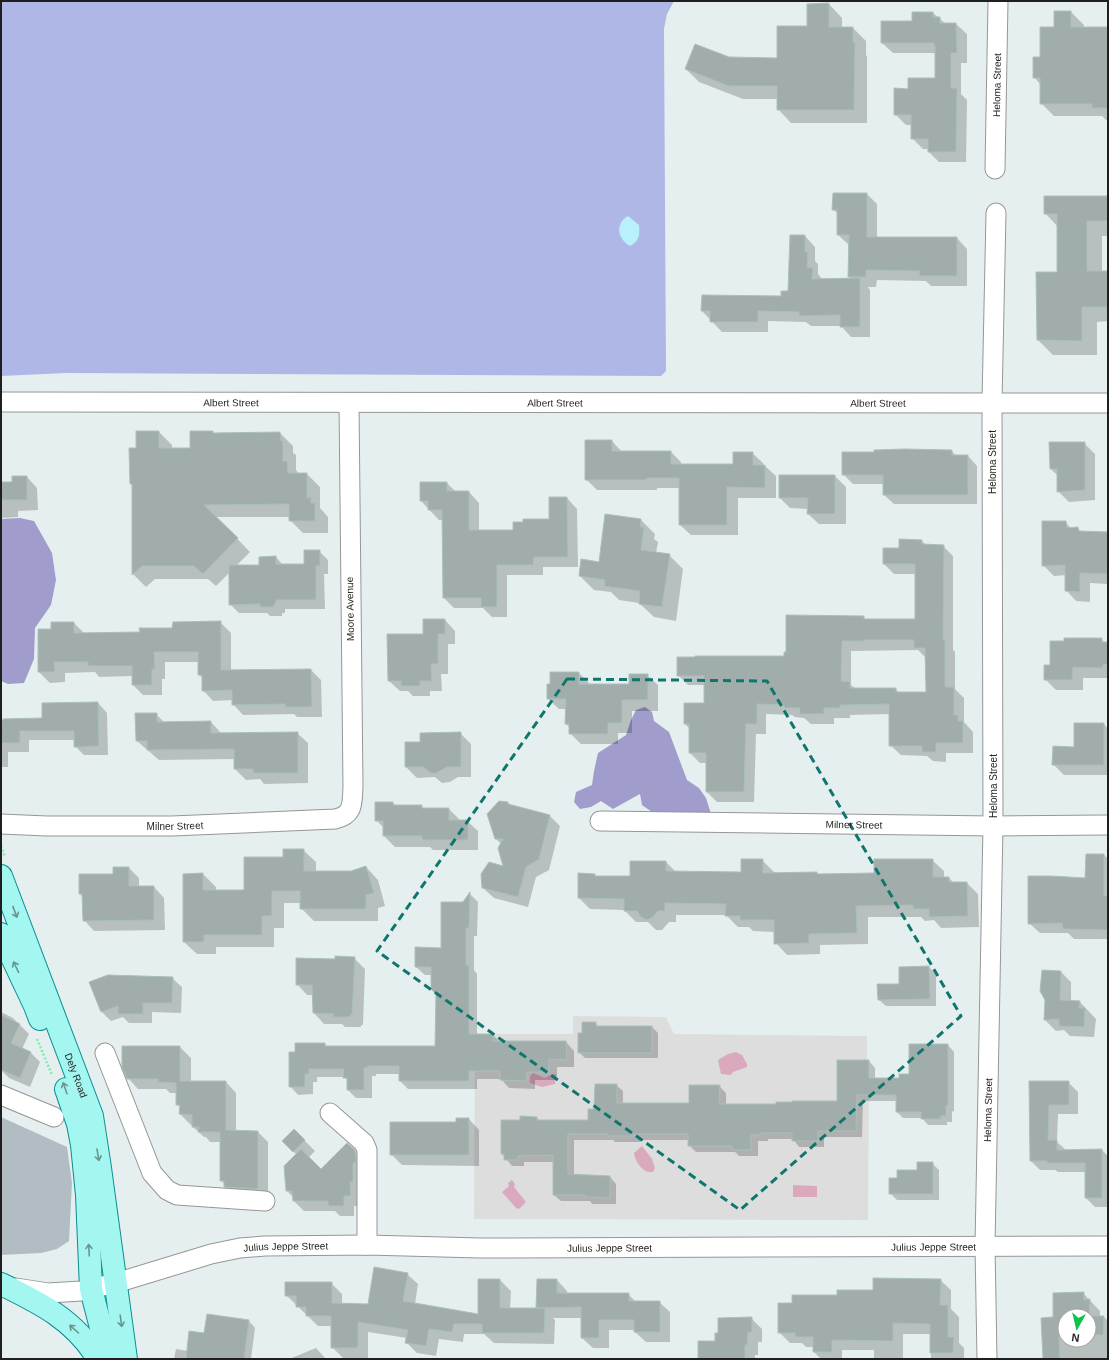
<svg xmlns="http://www.w3.org/2000/svg" width="1109" height="1360" font-family="Helvetica,sans-serif">
<style>
.residential{fill:#dcdddc}
.construction{fill:#b2bdc3}
.grass{fill:#afb7e6}
.forest{fill:#a09dcc}
.sand{fill:#b8f1fb}
.water{fill:#daa9be}
.shadow{fill:#0003;fill-rule:evenodd}
.building{fill:#a1adab;stroke:#a9c0bb;fill-rule:evenodd}
.lines{fill:none;stroke-linecap:round;stroke-linejoin:round}
.minor-casing{stroke:#969696;stroke-width:21}
.major-casing{stroke:#098e91;stroke-width:24}
.path{stroke:#75f1ad;stroke-width:2.5;stroke-dasharray:2 2;stroke-linecap:butt}
.minor{stroke:#fff;stroke-width:19}
.major{stroke:#a4f6f0;stroke-width:22}
.oneway{stroke:#689592}
.marked{fill:none;stroke:#0f766e;stroke-width:3;stroke-dasharray:8 5;stroke-linejoin:round}
.labels{text-anchor:middle;dominant-baseline:central;stroke-width:3.5;stroke-linejoin:round;paint-order:stroke}
.street-label{font-size:10px;fill:#1f1f1f;stroke:#fff}
</style>
<rect width="100%" height="100%" fill="#e6efef"/>
<path class="residential" d="M573,1016L666,1017L674,1034L867,1036V1060H869L868,1220L474,1219L475,1034H573Z"/>
<path class="construction" d="M1,1117L67,1147L72,1183L69,1241L57,1249L41,1253L1,1255Z"/>
<path class="grass" d="M1,1H674L667,14L664,29L666,371L661,376L66,373L1,376Z"/>
<path class="forest" d="M20,518L34,521L52,553L56,580L51,605L35,628L34,659L24,683L8,684L1,681V519Z
M645,707L652,712L654,721L669,732L687,780L699,788L706,798L712,817L681,827L652,812L642,805L640,794L613,809L601,801L591,807L580,809L574,802L576,792L592,785L594,771L598,753L626,735L631,720L636,710Z"/>
<path class="sand" d="M628,216L639,225C640,234 639,242 630,246C617,239 615,223 628,216Z"/>
<path class="water" d="M736,1052L742,1055L747,1064V1067L733,1072L731,1075L721,1074L718,1060L728,1054Z
M533,1073L545,1078L552,1074H556L555,1084L542,1087L530,1083V1076Z
M642,1146L652,1159L655,1168L653,1172C644,1174 635,1162 634,1153Z
M512,1180L515,1184L514,1187L526,1202L519,1209L516,1208L502,1192L509,1186L508,1183Z
M793,1185L817,1186V1197H793Z"/>
<path class="shadow" d="M829,4L842,18V28H853L866,41V55L867,56V123H791L778,109V99H743L699,82L686,69L729,58L778,59Z
M1055,12H1071L1084,25V28H1108V120H1106L1102,116H1054L1041,103V85L1034,77L1055,28Z
M933,13L946,24H956L967,34V63H961V94L967,100L966,162H939L929,152V149H923L912,138V125H906L895,114L909,90L936,79V53H893L882,43L913,22Z
M867,194L877,204V238H957L967,249V286H931L926,281L877,280L876,287H868L870,290V337H851L841,326H811L806,322L768,321V332H722L702,311L782,297L789,292L805,236L815,247V261L818,264V274L823,280L852,279L849,276L850,246L838,235V214L833,209Z
M1108,197V236H1102V272H1108V321L1097,322V355H1053L1038,340L1058,273V227L1045,213Z
M159,432L172,445V449H191L212,432L215,434L280,433L293,446V453L296,455V470L299,474H307L320,487V508L328,517V533H303L290,520V517H216L250,552L236,566H260L276,557L283,565H305L319,551L328,560V574H324L325,609H285V613H282V616H270L267,613H239L230,604V572L216,586L208,579H155L146,587L133,574V487L131,484L137,449Z
M612,441L622,452H671L681,462V465H734L752,453L763,463V466H765L776,476V498H738V535H691L680,525V488H657V490H597L586,479Z
M1084,443L1095,454V500L1069,502L1058,491V476L1051,469Z
M951,451L957,456H968L977,466V504H894L884,495V484H853L843,474Z
M780,476H835L846,487V524H819L808,514V509L790,508L780,498Z
M27,477L37,488L38,510L18,511V517L1,518V483H13Z
M447,483L456,492H469L479,503V531H514L550,520V498H567L577,509L578,567H543V575H507V617H492L483,608H454L444,598L443,520H439L421,501Z
M606,515L641,520L655,534L654,539L658,542L656,553L669,555L683,569L676,621L654,617L639,603L619,600L611,592L594,590L580,576L600,563Z
M1065,522L1072,529L1077,528L1081,532L1108,533V584L1090,583V602L1076,601L1066,590V575L1054,576L1043,565Z
M922,541L927,546H943L953,556V650L955,652V689L964,698V722L973,732V753H946V762L933,761L927,756L901,755L890,745V714L850,715V718H834V724H811L804,718L795,717L792,715L766,714V734H756L754,802H717L707,792V763H700L690,753V729L685,724L705,704V685H688L678,675L785,657L863,617L866,620H916V574H894L884,564L900,549ZM918,650L925,657L927,693H900L895,689H856L851,685V651Z
M445,620L455,631V644H448V674H441L442,691H430V696H413L408,691H400L389,681L424,635Z
M220,622L231,633V671L311,670L321,680L322,717H297L294,714L243,715L233,704V700L213,701L203,690V678L199,675V662H165V679H162V695H143L133,685V676L99,677L95,672L65,673V682L50,683L39,672L52,630L74,623L84,633H141Z
M1101,639L1105,643H1108V678H1083V690H1056L1045,679L1051,666Z
M579,673L589,683V685H630L647,675L658,685V711H632V733H618V744H581L570,733V728L566,724L567,709H559L548,699Z
M98,703L107,713L108,755H84L75,746V740H29V752H8V767H1V721L43,719Z
M156,714L165,723L211,722L221,733H297L308,743V783L264,784L260,779L246,780L235,769V759L159,760L137,741Z
M1104,724L1108,729V775H1064L1053,764Z
M460,733L471,744V777H458L450,782L442,783L435,777L417,778L406,767L421,743Z
M393,803L396,806H421L424,809H449L459,819V821H467L478,831V850H433L430,847H395L384,836V828L376,820Z
M508,803L510,806L550,816L560,826L549,870L536,877L528,907L494,898L483,888L505,867L501,844L496,839Z
M303,850L316,862V872H351L366,867L378,880L385,906L378,908V921H314L301,908V903H284V928H274V947H216V954H197L184,942L203,874L216,887V891H245L284,858Z
M1104,855L1108,859V939H1074L1068,933H1040L1029,923L1086,879Z
M762,860L774,872V874L817,873L819,875L875,874L932,860L944,871V878H949L954,883H967L978,894L979,927L941,928L934,920L925,921L921,917H868V944L820,945V954L787,955L776,943L775,932L753,931L749,927H738L726,915H676V922H669L662,930H656L648,922H636L624,910L590,909L579,898L594,875L597,877H631V862H666L676,872L742,873Z
M129,868L139,878V887H154L164,898L165,930L94,931L84,920L83,897L80,894Z
M470,894L478,902L477,936H474V970L477,974V1035H493L500,1042H566L574,1051V1067H557V1080H535V1089L509,1088L501,1079H477V1089H408L400,1081V1074H376V1076H372V1098H356L348,1090V1081L345,1077H317V1082H313V1094L298,1095L290,1086L296,1053L325,1044L328,1047H436L437,994L432,975H425L416,967L442,949L464,903Z
M354,958L365,969L363,1025H361V1027H345L342,1024H324L314,1013L313,995H307L297,984L336,960Z
M929,967L936,974V1006H886L879,1000Z
M1061,972L1071,982V1001L1080,1002L1096,1019L1094,1037L1070,1036L1064,1030L1056,1031L1045,1020L1046,1000Z
M172,978L182,987L181,1013L152,1012V1023H129L123,1017L111,1021L102,1012L91,983Z
M1,1012L13,1018L29,1034L22,1049L31,1053L40,1062L30,1087L9,1078L1,1070Z
M595,1023L599,1027H652L658,1033V1058H585L579,1052L583,1034Z
M948,1045L954,1052V1112L952,1111V1122H947V1125H928L922,1118H903L897,1112V1101H863L862,1137H824V1147H799L793,1139H768V1141H758V1156H739L735,1152H696L689,1145V1140H640V1142H615L613,1140H574V1175L610,1177L616,1184V1204H592L590,1201H561L554,1195V1162H524V1166H512L502,1154L521,1121L537,1118L540,1121H589L596,1110L616,1085L623,1091V1104H690L719,1086L726,1093V1105L777,1106L838,1102L869,1061L875,1068V1079H900L910,1075Z
M180,1047L191,1058V1082H226L236,1093V1131L258,1132L268,1142V1200L236,1197L225,1187V1185L221,1180V1142H210L206,1137H204L193,1127V1125H191L180,1114L181,1108L177,1104V1093H170L166,1089H138L128,1078Z
M1030,1082H1068L1078,1092V1114H1058L1057,1142L1066,1150H1102L1108,1156V1207H1095L1086,1198V1172H1058L1055,1170H1040L1030,1160Z
M469,1119L479,1130V1166L402,1165L391,1154L456,1123Z
M294,1130L315,1151L309,1157L321,1170L354,1150L365,1161L361,1206H354V1216H340L335,1211H304L294,1201L293,1197L287,1191L297,1155L283,1141Z
M932,1163L939,1170V1200H897L890,1193L898,1179Z
M407,1274L418,1284L415,1304L479,1315L500,1280L511,1291L510,1309H539L537,1307L557,1280L567,1291V1294H628L636,1302H659L670,1312V1342H646L635,1332V1330H609V1348H593L582,1338V1318H553L555,1320L554,1344L494,1343L484,1334H464L463,1342L439,1339L436,1356L417,1353L407,1343V1338L368,1332V1358H343L332,1347V1326H318L286,1295L331,1283L342,1294V1304L369,1305Z
M940,1280L951,1290V1309L959,1317V1343L964,1348V1359H931V1334H903V1359H874V1350H842V1359H821L814,1352V1347H806L802,1343H790L779,1332L793,1304Z
M1083,1293L1100,1311V1317H1104L1108,1321V1359H1044L1054,1318ZM1065,1316H1089V1340H1065Z
M751,1318L762,1329V1342H758V1355H755V1359H699L716,1342Z
M249,1321L255,1328L251,1359H174L176,1349L188,1351L205,1334Z
M316,1348L326,1359H289Z"/>
<path class="building" d="M829,3V27H853V42H855L854,110H777V86H729L685,69L695,44L729,57L777,58V26H807V4Z
M1054,11H1071V27H1108V108H1092V104H1040V78H1033V57H1040V27H1054Z
M912,12H933V17H940V23H956L957,53H951V88H957L956,152H928V139H911V115H894V88L908,89V78H935V46L934,47V43H881V21H912Z
M833,193H867V237H957V276H919L920,271L866,270V277H848L849,235H837V210H832Z
M1044,196H1108V221H1087V271H1108V307H1082V341L1037,340L1036,272H1057V214H1044Z
M790,235H805V252H808L807,267L813,268L812,279L860,278V327H840V315L799,316V312L758,311V322H710V311H701L702,295L781,296V291H788Z
M136,431H159V448H190V431H213V433L280,432L281,441H283V461H287L288,473H307V498L311,497V503H315V521H289V504L204,505L238,538L203,574L194,566H142L132,575V484H130L129,448H136Z
M585,440H612V451H671V464H733V452H753V465H765V488L727,487V525H679V478H647L646,480H585Z
M1049,442H1085V490L1057,492V469H1050Z
M905,449L952,450V455H968V495H883V475H842V452H874V450Z
M779,475H835V514H807L808,498H779Z
M12,476H27V500H1V482H12Z
M420,482H447V491H469V530H513V522H523V519H549V497H567L568,557H534L533,565H497V607H481V598H443L442,510H428V501H420Z
M605,514L641,519L640,527H644L641,550L670,554L662,607L639,604L640,591L604,586L605,580L579,576L581,559L599,562Z
M1042,521H1066L1067,528L1078,527L1079,531L1108,532V574L1080,573V592L1065,591V565L1042,566Z
M899,539L922,540V544L944,545L943,640H945V687H954V715H958V721H963V743H936V752H922V746H889V704L840,705V708H824V714H799L800,708H784V705L757,704V724H746L744,792H706V753H689V724H684V703H704V676H677V657H695V656H784V652H786V615L864,616V619H915V564H883V548H899ZM864,640H914V648H925L926,692H896V688H850V682L841,681L842,641H864Z
M304,550H320V565L316,566V600H276V604H274V607H260V604L229,605V565H259V557L276,556V564H304Z
M423,619H445V634H438V664H431L432,681H420V686H401V681H388L387,634H423Z
M221,621V670L311,669L312,707H285V704L232,705V690L202,691V675H198V652H154L155,669H152V685H132V666H88V662H54L55,672H38V629H51V622H74V633L140,632L139,628H172L173,622Z
M1064,638H1102V642H1108V664L1103,665V668L1073,667L1072,680H1044V665H1050V641H1064Z
M550,672H579V684H629V674H648V700H622V723H608V734H569V724H565L566,699H547V684H550Z
M98,702L99,746L74,747V731H20V743H1V720H3V719L42,718V703Z
M135,713H157V722L211,721V733L298,732V773H253V769H234V749L147,750V741H136Z
M1074,723H1104V765H1052L1053,746L1074,747Z
M461,732V767H447L436,773H431L423,767H405V742H420V733Z
M499,801L508,802V804L550,815L539,859L526,867L518,897L482,888L481,874L489,862L503,866L498,848L503,839H495L487,814Z
M375,802H393V805H422V808H449V820H468V840H422V836H383V821H375Z
M283,849H304V871H351L366,866L374,893L366,895V909H300V891H272V916H262V935H204V942H183V874L203,873V890H244V857H283Z
M1086,854H1104V896L1108,895V930L1063,929L1062,923L1028,924V876H1051L1085,878Z
M741,859H763V873L817,872V874L874,873V859H933V877H949V882H967L968,916L929,917V909H913V905L856,906L857,933L809,934V943L774,944V920H740V916H725L726,904L665,903V911H658L653,917L647,920L641,917L637,911H624V899L578,898V873L595,874V876H630V861H666V871L741,872Z
M113,867H129V886H154V920L83,921L82,894H79V874H113Z
M470,892L469,928H466V965H469V1034H493V1041H566L567,1060L549,1059V1072H527V1081L500,1080V1071H469V1081H399V1066H368V1068H364V1090H347V1078H343L344,1069H309V1074H305V1087H289V1052H295V1043H325V1046H435L436,994L431,989V967H415V947L441,948V902H463Z
M335,956L355,957L352,1015L351,1014L350,1017H333L334,1014L313,1013L312,985H296V958L335,959Z
M929,966L930,999L878,1000L877,984H899V967Z
M1042,970L1061,971L1060,1000L1080,1001L1079,1008H1085L1084,1027L1059,1026V1019L1044,1020L1045,1000L1040,991Z
M108,975L173,977L172,1003H143V1014H118V1006L101,1012L89,982Z
M1,1015L20,1024L11,1043L31,1052L20,1078L1,1070Z
M582,1022H596V1026H652V1053H578V1033H582Z
M909,1044H948V1106L946,1105V1116H941V1119H921V1112H896V1095H857L856,1131H818V1141H792V1133H761V1135H751V1150H732V1146H688V1134H634V1136H608V1134H568V1174L610,1176V1198L585,1197V1195H553V1155L518,1156V1160H504V1154H501V1120H520V1116L537,1117V1120H588V1109H594L595,1084H617V1103H689V1085H720L719,1104H776V1102H792V1101H837V1060H869V1078H899V1074H909Z
M122,1046H180V1081H226V1130L258,1131V1189L224,1187V1181H220V1132H198L199,1127H192V1115L179,1114L180,1105H176V1083L158,1082V1079H127L122,1067Z
M1029,1081H1069V1105H1049L1048,1140H1057V1150L1102,1149V1198H1085V1163H1047V1161H1030Z
M456,1118H469V1155H390V1122H456Z
M294,1129L305,1140L293,1152L282,1141Z
M347,1143L355,1150L356,1161L353,1164V1182H350L351,1196H344V1206H328V1201H293L292,1191H286L284,1166L301,1149L321,1169Z
M917,1162H933V1194H889V1178H897V1170H917Z
M374,1267L408,1273L403,1301L478,1314V1279H500V1308H545L544,1333H482V1324H454L452,1332L429,1329L426,1346L405,1343L408,1330L358,1322V1348H331V1316H306V1307H296V1296H285V1282H332V1303L368,1304Z
M873,1278L941,1279L940,1305H948V1337H954L953,1353H930V1324L893,1323V1341L832,1340V1352H813V1337H795V1333H778V1303H792V1295H837V1290H873Z
M537,1279H557V1293H629V1301H660V1332H634V1320H599V1338H581V1307L536,1308Z
M1084,1292V1300L1090,1299L1089,1316H1104L1103,1335H1089V1316H1065V1336H1059L1060,1359H1043L1041,1318L1053,1317V1293Z
M207,1314L249,1320L244,1359H186L189,1331L204,1333Z
M752,1317V1332H748L747,1345H745V1359H698V1341H715V1333H718V1318Z"/>
<g class="lines">
<defs>
<g id="minor">
<path id="s1" d="M995,169L998,1"/>
<path id="s2" d="M1,402L1108,403"/>
<path id="s3" d="M600,821L993,826L1108,825"/>
<path id="s4" d="M1,824L47,826H172L335,819C354,815 352,803 353,787L349,403"/>
<path d="M105,1053L152,1173L167,1190L177,1195L265,1201"/>
<path d="M1,1095L54,1117"/>
<path d="M330,1113L364,1143L367,1150V1245"/>
<path id="s5" d="M16,1288L48,1293L81,1291L116,1283L211,1254L240,1248L265,1246L367,1245L480,1248L1108,1246"/>
<path id="s6" d="M987,1359L985,1246L993,826L992,402L996,213"/>
</g>
<g id="major">
<path id="s7" d="M1,876L92,1116L100,1168L126,1359"/>
<path d="M1,934L35,1006L40,1019"/>
<path d="M66,1089L78,1124L82,1145L87,1195L91,1289L109,1359"/>
<path d="M1,1284C40,1303 75,1320 98,1359"/>
</g>
</defs>
<use href="#minor" class="minor-casing"/>
<use href="#major" class="major-casing"/>
<path class="path" d="M1,846L5,857
M37,1039L52,1075"/>
<use href="#minor" class="minor"/>
<use href="#major" class="major"/>
</g>
<defs><path id="oneway-shaft" d="M-6 0H5M1.5-3L5.5 0L1.5 3" fill="none" stroke-width="1.6" stroke-linecap="round" stroke-linejoin="round"/></defs>
<g class="oneway">
<use href="#oneway-shaft" transform="translate(15 912) rotate(69)"/>
<use href="#oneway-shaft" transform="translate(16 967) rotate(-116)"/>
<use href="#oneway-shaft" transform="translate(65 1088) rotate(-109)"/>
<use href="#oneway-shaft" transform="translate(98 1155) rotate(80)"/>
<use href="#oneway-shaft" transform="translate(89 1250) rotate(-93)"/>
<use href="#oneway-shaft" transform="translate(121 1321) rotate(82)"/>
<use href="#oneway-shaft" transform="translate(74 1329) rotate(-138)"/>
</g>
<path class="marked" d="M567,679L767,681L961,1016L740,1210L377,951Z"/>
<g class="labels">
<g class="street-label">
<text stroke="none"><textPath href="#s1" startOffset="84">Heloma Street</textPath></text>
<text stroke="none"><textPath href="#s2" startOffset="230">Albert Street</textPath></text>
<text stroke="none"><textPath href="#s2" startOffset="554">Albert Street</textPath></text>
<text stroke="none"><textPath href="#s2" startOffset="877">Albert Street</textPath></text>
<text transform="translate(992 462) rotate(-90)">Heloma Street</text>
<text transform="translate(350 609) rotate(-91)">Moore Avenue</text>
<text transform="translate(993 786) rotate(-90)">Heloma Street</text>
<text stroke="none"><textPath href="#s3" startOffset="254">Milner Street</textPath></text>
<text stroke="none"><textPath href="#s4" startOffset="174">Milner Street</textPath></text>
<text stroke="none"><textPath href="#s7" startOffset="213">Dely Road</textPath></text>
<text stroke="none"><textPath href="#s6" startOffset="249">Heloma Street</textPath></text>
<text stroke="none"><textPath href="#s5" startOffset="924">Julius Jeppe Street</textPath></text>
<text stroke="none"><textPath href="#s5" startOffset="276">Julius Jeppe Street</textPath></text>
<text stroke="none"><textPath href="#s5" startOffset="600">Julius Jeppe Street</textPath></text>
</g>
</g>
<rect width="1109" height="1360" fill="none" stroke="#1f1f1f" stroke-width="4"/>
<g transform="translate(1077 1328) rotate(188)"><circle r="19" fill="#ffffff" stroke="#a5a5a5"/>
<path d="M0-3L7 15L0 10L-7 15Z" fill="#0cc24c"/>
<text y="-6" font-size="11" font-weight="bold" text-anchor="middle" fill="#1f1f1f">N</text>
</g>
</svg>
